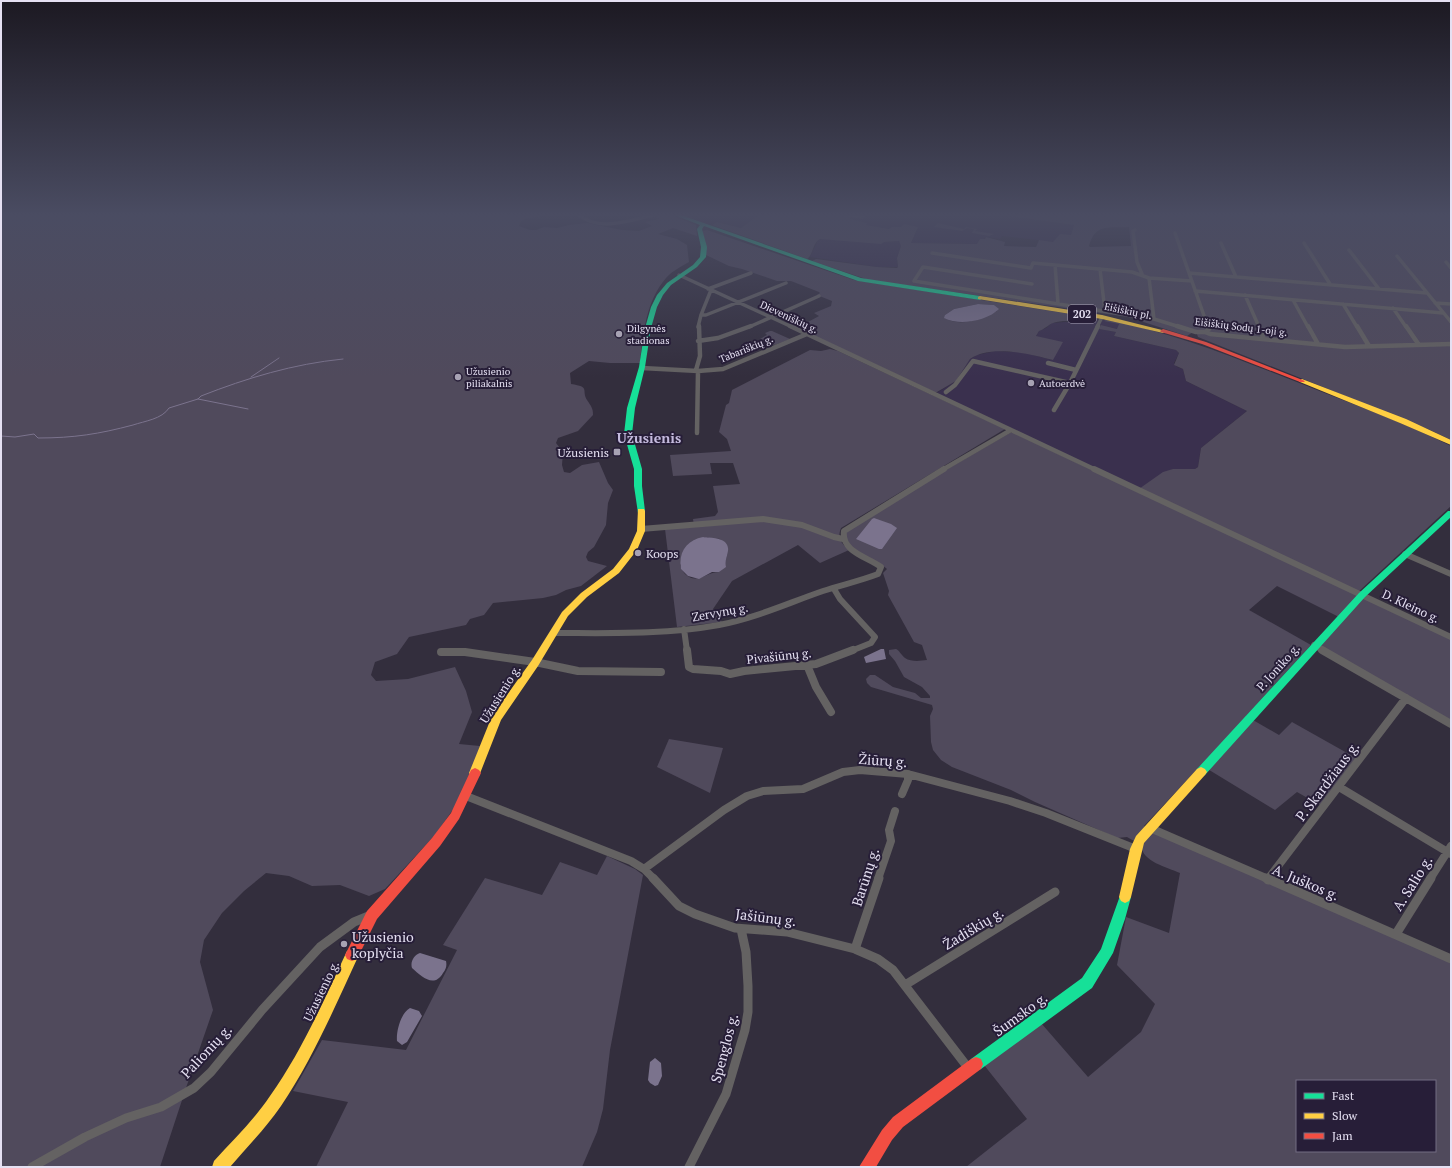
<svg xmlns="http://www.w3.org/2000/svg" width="1452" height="1168" font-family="'PT Serif',serif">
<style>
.built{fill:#3a304e}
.green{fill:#504a5c;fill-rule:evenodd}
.water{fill:#7b738d}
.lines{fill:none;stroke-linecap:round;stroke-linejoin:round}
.stream{stroke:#7b738d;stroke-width:1}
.street-far4{stroke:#646262;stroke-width:3.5}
.street-far3{stroke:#646262;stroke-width:4.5}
.street-far2{stroke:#646262;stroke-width:6}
.street-far1{stroke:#646262;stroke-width:8}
.street{stroke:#646262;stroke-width:9}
.fast{fill:#16e098;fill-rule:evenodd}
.slow{fill:#ffcf43;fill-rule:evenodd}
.jam{fill:#f24e42;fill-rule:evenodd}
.poi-dot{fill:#a7a2b3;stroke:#271e38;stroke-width:1.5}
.labels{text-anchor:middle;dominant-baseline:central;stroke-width:4;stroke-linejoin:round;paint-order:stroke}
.far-street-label{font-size:10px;fill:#e5e0f2;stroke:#271e38}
.far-poi-label{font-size:10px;fill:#e5e0f2;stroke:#271e38;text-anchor:start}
.shield{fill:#271e38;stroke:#aca6ba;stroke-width:1}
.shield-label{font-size:11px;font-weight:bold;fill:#e5e0f2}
.poi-label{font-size:12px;fill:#e5e0f2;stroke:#271e38;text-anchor:end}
.street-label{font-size:12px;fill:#e5e0f2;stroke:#271e38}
.quarter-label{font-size:14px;font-weight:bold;fill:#c4badd;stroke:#271e38}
.near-street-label{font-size:14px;fill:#e5e0f2;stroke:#271e38}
.near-poi-label{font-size:14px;fill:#e5e0f2;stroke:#271e38;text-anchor:start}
</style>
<rect width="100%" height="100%" fill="#332e3d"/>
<path class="built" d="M677,214H760L741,228L724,223L705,224Z
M836,214L881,215L885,214H995L1074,225L1071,235L1054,242L1002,236L1000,239L986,237L978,244L911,243L918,227H892L889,229L865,225L866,223L849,219L850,216Z
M825,238L884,242L899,241L901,246L897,258L898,267H877L810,257L818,240Z
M1096,318L1119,324L1118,329L1101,325L1100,329L1116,332L1114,336L1176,350L1179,353L1174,363L1177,367L1183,369L1186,381L1247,411L1201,448L1198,467L1195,469H1173L1136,491L933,395L956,381L970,359L977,355L995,351L1021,352L1053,360L1036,336L1039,331L1046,328L1052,323L1078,321L1092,323L1098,320Z"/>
<path class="green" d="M1,214H552L525,219L521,221L519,226L530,230H536L544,227L557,228L569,225L587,223L622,230L639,231L652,226L645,222L659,219L654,215L668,214L696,225L697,236L673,228L658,234L677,239L687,245L689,262C682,266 672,271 666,278C646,301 643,334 640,363H610L589,361L570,373L571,384C591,387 581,390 587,400C591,406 593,408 593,415L578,431L558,438L556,443L563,452L562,465L564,472L570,473L582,465L599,462L608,483L613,490L608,503L606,525L594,547L588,552L586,557L588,561L607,566L581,586L566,590L556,595L543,598L493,603L484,615L470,619L466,625L409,637L397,654L375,662L371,675L376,681L408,679L455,667L466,691L472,712L459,744L480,746L461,798L435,835L385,889L369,896L340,885L312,886L289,876L266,873L244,891L222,913L204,940L200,962L213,1010L187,1085L160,1167H1Z
M760,214H836L851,216L850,219L867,223L866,225L889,229L892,227H901L904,224L918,227L911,243L977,244L980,239H985L986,237L1005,242L1004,246L1036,247L1039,240L1053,242L1060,234L1071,235L1074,225L995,214H1451V440L1430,430L1198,337L1197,334L1193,332L1187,336L1128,317L869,280L812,261L816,259L877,267L897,268L898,267L897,258L901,246L899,241L884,242L881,244L820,239C812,243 814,254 807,259L712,225L717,222L741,228ZM1129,227L1131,246L1090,247L1089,246C1095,223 1109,228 1129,227Z
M938,223L964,229L966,227L977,229L975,231L994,234L989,236L972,233L974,229L967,228L962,231L934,227Z
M707,230L854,280L1096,318L1097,322C1083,324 1067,318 1053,323C1048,325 1045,329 1039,331L1036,336L1063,342L1053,360C1029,354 991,344 970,359L956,381L937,392H934L787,323L796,320L808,322L819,316L814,313L831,306L832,301L817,295L820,293L819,292L791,281H777L742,269L729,266L706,255V249L702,231ZM978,304L994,305L997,311C981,318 962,328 945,318V315L954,309Z
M1106,320C1174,332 1237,359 1302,384C1352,404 1403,422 1451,446V506L1356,594L1451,639V721L1317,645L1341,618L1277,586L1249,610L1311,645L1246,716L1279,735L1292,722L1356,758L1320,805L1297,792L1275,810L1201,765L1144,826L1154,833L1451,962V1167H966L1027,1119L984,1065L1041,1023L1088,1077L1141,1032L1155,1004L1117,965L1126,917L1169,933L1180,873C1167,867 1142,862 1141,845L1127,837L1117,838L1035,802L1011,790L952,767L941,760L933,750L931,742L930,716L933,709L932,705L871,687L867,683L866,679L870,675H875L893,687L915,693L921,698H930V696L922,687L904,677L895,661L889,654V650L896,649C900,651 901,655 905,658C911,662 920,661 927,660L922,645L914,642L888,595L889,591L883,573L887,569C877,560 854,553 847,543C846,541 846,537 845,534L849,529L930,479L1010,433H1014L1136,491L1163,472L1173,469H1195L1198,467L1201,448L1247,411L1186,381L1183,369L1174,365L1179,353L1176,350L1114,336L1116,332L1099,329L1101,325L1117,329L1119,324L1104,321ZM1297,1081H1435V1151H1297Z
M770,331H772L790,339L775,345L760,339L767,335L765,333Z
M830,349L838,351L1005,429L841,528C837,538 841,543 849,550L820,563L798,545L732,581L713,609L722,622L677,627L665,529L694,526L693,519L715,516L718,512L713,486L740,484L733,463H710L712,474L673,476L670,455L731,451L727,439L719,432L726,405L729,403L732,390L810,350L821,351ZM703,537L720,539L728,552L725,563L719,572C706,572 697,585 685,574C683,571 681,569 680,565Z
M669,739L723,748L710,793L657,767Z
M607,856L635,869L643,875L610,1050L603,1109L597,1132L582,1167H316L348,1102L293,1091L322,1040L406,1050L457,950L443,945L485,878L542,895L560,862L597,875Z"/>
<path class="water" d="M978,304L994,305L999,309C987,321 959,326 944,318L945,315L954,309Z
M874,518L891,524L897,528L882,549H879L856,539L872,519Z
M703,537C710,538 727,537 728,548C729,554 724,560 726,567L719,572H712L699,579L688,576L681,569C678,552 687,540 703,537Z
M881,649H884L886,659L866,663L864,657Z
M420,953L446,961C447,966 446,969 443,973C434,989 421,976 412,968C410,962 414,955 420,953Z
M410,1008L419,1011L422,1016L407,1042L402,1045L397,1041C396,1031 401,1013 410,1008Z
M655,1058L661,1063L662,1076L658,1085L655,1086L650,1083L648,1080L650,1062Z"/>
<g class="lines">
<path class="stream" d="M251,377L279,358
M198,399L248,409
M1,436L15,437L34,434L38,438C74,438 99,434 133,425C145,421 162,419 169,408L198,399L201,396C247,378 293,364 343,359"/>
<path class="street-far4" d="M578,214C599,233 632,220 657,214
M843,214L862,217L865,214
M1135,230L1133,231L1137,262L1142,274
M1175,233L1208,327
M1221,243L1236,277
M1304,243L1330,284
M1349,250L1379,289
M932,253L1031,268L1033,263L1132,272L1149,278L1192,281
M1397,256L1451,322
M1446,262L1451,268
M1055,265L1058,303
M1100,269L1105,311
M1189,273L1427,293
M679,275L792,327
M1149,278L1154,319
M1032,284L923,267L914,281L1154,319L1180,327
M708,289L751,273
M1195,291L1443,313
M1245,295L1259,327
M1293,300L1308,327
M1435,303L1451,304
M1343,304L1357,327
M1393,308L1406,327
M701,315H706L786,283
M698,327L701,315L711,290
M749,327L819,296
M1097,327L1102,317"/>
<path class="street-far3" d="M790,326L1096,470
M1177,326L1196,332H1205L1210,334L1345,347L1451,344
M1258,326L1264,339
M1308,326L1318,344
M1357,326L1369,346
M1406,326L1419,345
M1205,332L1209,329L1208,326
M698,341L718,338L751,326
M1048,363L1076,370
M642,368L698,371L723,369L807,334
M696,370L700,356L699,326
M946,392L955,385L973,361L1070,383
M1054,410L1070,383L1098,326
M697,433L698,371
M942,470L1011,430"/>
<path class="street-far2" d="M1094,469L1451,637
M641,529L763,519L802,525L834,537L843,539
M1405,554L1451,574
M834,589L840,599L875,637L871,643L851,651
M684,629L687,651
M553,633C609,633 664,635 719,625C756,618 788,603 823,591C841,585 860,581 878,574L881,567C868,557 841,552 844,531L944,469
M1314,645L1324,651"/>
<path class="street-far1" d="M687,650L689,667L693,669L721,671L730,674L744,671L816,664L853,650
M1322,650L1451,724
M441,652H465L535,662L578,671L661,672
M807,665L816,687L831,712
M1339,787L1451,854
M902,794L908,780V774
M466,796L631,861L644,869L654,879
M1150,828L1268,879
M644,869L724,810L747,796L763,791L803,789L843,772L860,770L908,774L1010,801L1046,813L1136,849
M878,879L891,841L889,830L895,811
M1268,879L1406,698
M1430,879L1451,846"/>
<path class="street" d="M653,878L679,906L695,914L735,928L787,932L855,949L878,959L893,970L969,1069
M1266,878L1451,959
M1268,880L1269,878
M1396,934L1431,878
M855,949L879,878
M905,985L1055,892
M32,1167L85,1137L126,1118L161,1107L194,1088L211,1072L262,1010L320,947L354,922L371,915
M689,1167L726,1094L745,1030L748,1012V986L746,952L741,929"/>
<path class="fast" d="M672,214H678L861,278L980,296L983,298L980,300L858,281L704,226L702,229L707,247L706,257L697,267L671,285L663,295L657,307L651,328L645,367L635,408L632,434L642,469V486L645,511L641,513H638L634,486V469L624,434L627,408L639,367L645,328L651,307L657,295L667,283L693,265L700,257L701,247L697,229L700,225Z
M1448,511H1451V517L1365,597L1205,775L1201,777L1197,775L1195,772L1197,769L1359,593Z
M1125,891L1129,893L1131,897L1125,919L1113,953L1092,988L981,1069L976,1071L971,1069L969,1064L971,1059L1082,978L1101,949L1121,893Z"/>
<path class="slow" d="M980,296L1102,315L1166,331L1163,333L1102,319L978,299V297Z
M1302,379L1406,419L1451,440V445L1400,423L1300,382L1299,381Z
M638,509H644L645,511V531L637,550L619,573L587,597L568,616L538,666L501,720L479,776L475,778L471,776L469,773L492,716L532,660L562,612L581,593L613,569L629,549L637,531Z
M1201,767L1205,769L1207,772L1205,775L1144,843L1131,897L1129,901L1125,903L1121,901L1119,897L1130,849L1136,836L1197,769Z
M352,949L357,951L359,955L357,959C334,1009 312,1060 281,1106C266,1128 247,1147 230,1167H212L214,1161C233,1140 254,1120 270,1096C302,1051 324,1000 347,951Z"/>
<path class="jam" d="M1163,329L1206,342L1305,381L1304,382H1300L1202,344L1161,332L1160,331Z
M475,768L479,770L481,773L459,819L440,846L377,919L357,959L352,961L347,959L345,955L367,911L432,838L451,813L471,770Z
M976,1057L981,1059L983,1064L981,1069L903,1127L892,1140L876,1167H859L882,1130L893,1117L971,1059Z"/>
</g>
<linearGradient id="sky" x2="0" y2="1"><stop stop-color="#1c1922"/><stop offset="0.57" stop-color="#4a4c62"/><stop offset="1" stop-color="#4a4c62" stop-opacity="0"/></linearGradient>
<rect width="1452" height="377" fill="url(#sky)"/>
<g class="poi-dot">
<circle cx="619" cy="334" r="4"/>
<circle cx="458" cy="377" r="4"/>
<circle cx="1031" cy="383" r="4"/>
<rect x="613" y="448" width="8" height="8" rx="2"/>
<circle cx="638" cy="553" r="4"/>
<circle cx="344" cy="944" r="4"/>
</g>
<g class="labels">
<g class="far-street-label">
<text transform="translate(1128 311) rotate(12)">Eišiškių pl.</text>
<text transform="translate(789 317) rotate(25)">Dieveniškių g.</text>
<text transform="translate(1241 327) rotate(7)">Eišiškių Sodų 1-oji g.</text>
<text transform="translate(746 349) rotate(-22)">Tabariškių g.</text>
</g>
<g class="far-poi-label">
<text x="627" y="328">Dilgynės<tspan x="627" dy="12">stadionas</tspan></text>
<text x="466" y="371">Užusienio<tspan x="466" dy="12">piliakalnis</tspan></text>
<text x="1039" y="383">Autoerdvė</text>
</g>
<rect class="shield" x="1068" y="305" width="28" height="18" rx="3"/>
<g class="shield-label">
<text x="1082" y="314">202</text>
</g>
<g class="poi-label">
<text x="609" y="452">Užusienis</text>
<text x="646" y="553" text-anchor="start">Koops</text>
</g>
<g class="street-label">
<text transform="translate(1411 606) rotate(25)">D. Kleino g.</text>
<text transform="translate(720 612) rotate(-10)">Zervynų g.</text>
<text transform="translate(779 656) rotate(-6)">Pivašiūnų g.</text>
<text transform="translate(1278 667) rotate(-48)">P. Joniko g.</text>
<text transform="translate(500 694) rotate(-58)">Užusienio g.</text>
<text transform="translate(321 991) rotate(-64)">Užusienio g.</text>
</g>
<g class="quarter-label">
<text x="649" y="437">Užusienis</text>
</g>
<g class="near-street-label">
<text transform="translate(883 760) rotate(4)">Žiūrų g.</text>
<text transform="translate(1327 781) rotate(-53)">P. Skardžiaus g.</text>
<text transform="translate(865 877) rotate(-72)">Barūnų g.</text>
<text transform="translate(1306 882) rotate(23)">A. Juškos g.</text>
<text transform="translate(1412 883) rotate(-58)">A. Salio g.</text>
<text transform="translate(766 917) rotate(7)">Jašiūnų g.</text>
<text transform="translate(973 928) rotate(-31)">Žadiškių g.</text>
<text transform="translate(1020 1014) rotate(-36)">Šumsko g.</text>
<text transform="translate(724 1048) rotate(-75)">Spenglos g.</text>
<text transform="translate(206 1051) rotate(-47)">Palionių g.</text>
</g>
<g class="near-poi-label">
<text x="352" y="936">Užusienio<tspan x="352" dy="16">koplyčia</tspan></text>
</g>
</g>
<rect width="1452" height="1168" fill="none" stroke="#e5e0f2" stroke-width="4"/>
<rect x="1296" y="1080" width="140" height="72" fill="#271e38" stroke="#736c82"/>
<rect x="1304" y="1093" width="20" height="6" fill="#16e098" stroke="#736c82"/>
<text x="1332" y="1100" font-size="12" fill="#e5e0f2">Fast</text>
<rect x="1304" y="1113" width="20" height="6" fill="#ffcf43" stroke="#736c82"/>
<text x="1332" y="1120" font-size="12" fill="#e5e0f2">Slow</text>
<rect x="1304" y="1133" width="20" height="6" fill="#f24e42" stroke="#736c82"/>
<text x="1332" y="1140" font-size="12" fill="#e5e0f2">Jam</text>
</svg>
